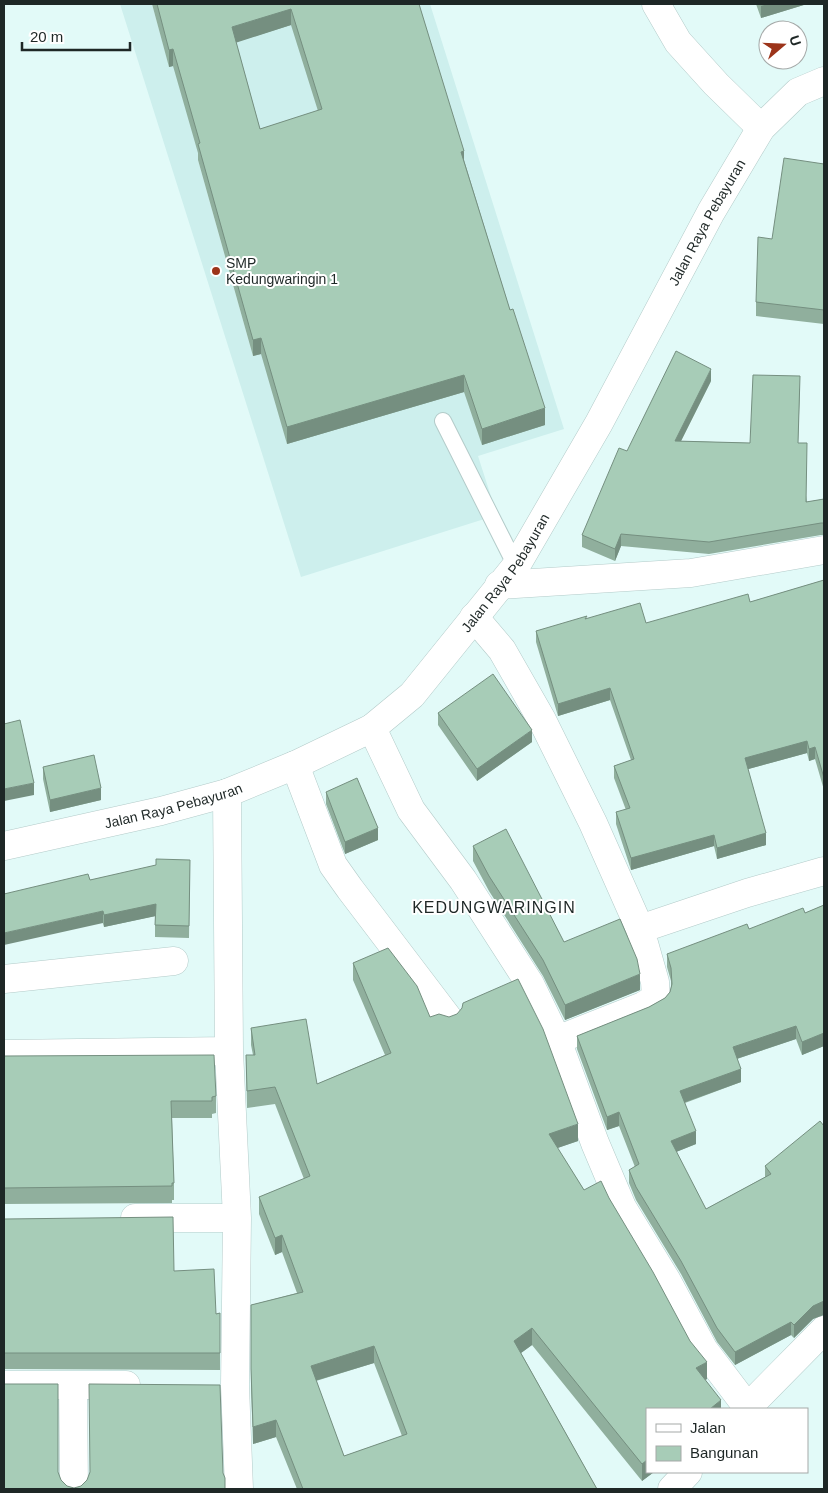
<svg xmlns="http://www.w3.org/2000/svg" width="828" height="1493" font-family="Arial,sans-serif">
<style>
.built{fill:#cdefed;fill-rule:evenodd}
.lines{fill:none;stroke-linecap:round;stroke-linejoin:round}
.lane-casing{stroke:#b3cbc9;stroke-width:18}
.street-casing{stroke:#b3cbc9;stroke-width:29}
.secondary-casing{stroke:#b3cbc9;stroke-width:29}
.lane{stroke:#fff;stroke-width:16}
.street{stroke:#fff;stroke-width:28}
.secondary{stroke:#fff;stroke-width:28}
.wall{fill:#90af9d;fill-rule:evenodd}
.shaded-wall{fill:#758f80}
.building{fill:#a7ccb7;stroke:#758f80;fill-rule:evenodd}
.poi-dot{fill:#9c341a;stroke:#fff;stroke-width:2}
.labels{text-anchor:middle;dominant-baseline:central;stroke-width:4;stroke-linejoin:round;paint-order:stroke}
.street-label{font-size:14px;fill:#1e2726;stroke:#fff}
.poi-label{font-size:14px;fill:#1e2726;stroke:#fff;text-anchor:start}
.quarter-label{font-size:16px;letter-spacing:1px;fill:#1e2726;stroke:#fff}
</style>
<rect width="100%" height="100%" fill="#e2faf8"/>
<path class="built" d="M120,4H152L169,66L216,4L339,11L430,4L564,429L478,456L497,515L301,577ZM198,160L312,340L253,356Z"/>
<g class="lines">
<defs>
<path id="lane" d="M443,421L516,566"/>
<path id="street" d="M656,4L678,42L716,84L761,128
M499,585L691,573L824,550
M474,617L502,650L542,720L593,823L640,929L655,982L656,998L643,1006L557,1040
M372,728L411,810L463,880L530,984L557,1040L595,1143L622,1207L667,1281L704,1350L748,1408
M295,765L333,865L350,889L448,1018
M227,793L229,1051L237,1218L235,1386L239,1489
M640,929L747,893L824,871
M4,979L174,961
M4,1054L229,1051
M135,1218H237
M4,1385H126
M73,1385L74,1489
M746,1409L824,1330
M672,1489L688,1472"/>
<g id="secondary">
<path id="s1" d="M4,846L161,811L227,793L295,765L372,728L412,695L516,566L599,423L711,212L761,128L798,92L824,81"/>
</g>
</defs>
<use href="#lane" class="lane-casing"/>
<use href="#street" class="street-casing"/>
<use href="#secondary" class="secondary-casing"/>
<use href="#lane" class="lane"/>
<use href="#street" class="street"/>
<use href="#secondary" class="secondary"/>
</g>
<path class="wall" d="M152,4H419L464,160L545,425L482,445L464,392L287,444L261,354L253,356L198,160V153L173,66L169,67ZM291,25L318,111L260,129L236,42Z
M756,4H807L761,18Z
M824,164V324L756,316V302L772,239Z
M711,381L681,441L750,443L800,388L798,443L807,502L824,499V535H821L709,554L621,546L615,561L582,547V535L627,451Z
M824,580V790L815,759L809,761L807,753L748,769L766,845L717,859L714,846L631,870L616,824V812L626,810L614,778V766L631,760L610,700L558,716L536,642V631L587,619L646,623L750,602Z
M438,713L532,742L477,781L438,725Z
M43,767L101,800L50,812L43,779Z
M326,792L378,840L345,854L326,804Z
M473,846L564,942L640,990L565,1020L543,976L489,891L473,861Z
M190,860L189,938L155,937V916L104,927L90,880Z
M824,905V1046L802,1055L796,1039L737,1059L741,1082L685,1103L696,1144L676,1152L706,1209L765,1177V1166L824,1126V1314L813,1319L794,1338L791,1335L735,1365L717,1342L681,1274L636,1200L629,1183V1170L635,1167L619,1126L607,1130L577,1049V1036L649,1007L665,998L670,992L671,987V981L667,967V954L749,929L805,913Z
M353,963L430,1017L578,1141L557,1148L584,1190L609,1198L707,1379L705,1380L721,1409L647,1472H654L642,1481L532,1345L521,1353L597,1489H297L276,1437L253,1444L251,1386V1305L297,1293L282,1252L275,1255L259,1214V1197L304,1179L275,1104L247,1108L246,1055H253L251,1045V1028L317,1084L385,1055L353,980ZM374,1363L402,1436L344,1456L316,1381Z
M4,1056L216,1096V1113L212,1114V1118H172L174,1183V1200H172V1203L4,1204Z
M4,1219L174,1271L216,1314L220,1313V1370L4,1369Z"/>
<path class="shaded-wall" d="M767,4H807L761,18V6Z
M291,9V25L232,44V27Z
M173,49V66L169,67V50Z
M464,151V167L461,152Z
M261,338V354L253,356V340Z
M711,369V381L675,453V441Z
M464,375V392L287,444V427Z
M545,408V425L482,445V429Z
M621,534V546L615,561V549Z
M610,688V700L558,716V704Z
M532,730V742L477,781V769Z
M807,741V753L745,770V758Z
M815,747V759L809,761V749Z
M34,783V795L4,801V789Z
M101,788V800L50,812V800Z
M378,828V840L345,854V842Z
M766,833V845L717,859V848Z
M714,835V846L631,870V858Z
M156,904V916L104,927V915Z
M103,911V923L4,945V933Z
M640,974V990L565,1020V1005Z
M796,1026V1039L733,1060V1047Z
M824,1033V1046L802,1055V1042Z
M741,1069V1082L680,1104V1091Z
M619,1112V1126L607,1130V1117Z
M578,1124V1141L549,1151V1134Z
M696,1131V1144L671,1154V1141Z
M282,1235V1252L275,1255V1238Z
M824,1301V1315L813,1319L794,1338V1325L813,1306Z
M791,1322V1335L735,1365V1352Z
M532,1328V1345L514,1358V1341Z
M374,1346V1363L311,1382V1366Z
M707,1362V1379L696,1385V1368Z
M721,1400V1409H710Z
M276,1420V1437L253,1444V1427Z
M647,1460V1472H654L642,1481V1464Z"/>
<path class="building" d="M157,4H419L464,151L461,152L510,310L513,309L545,408L482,429L464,375L287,427L261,338L253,340L198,144L200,143L173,49L169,50ZM291,9L322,109L260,129L232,27Z
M784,158L824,164V310L756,302L758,237L772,239Z
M676,351L711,369L675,441L750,443L753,375L800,376L798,443H807L806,502L824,499V523H821L709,542L621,534L615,549L582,535L619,448L627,451Z
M824,580V778L815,747L809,749L807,741L745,758L766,833L717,848L714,835L631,858L616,812L630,808L614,766L634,759L610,688L558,704L536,631L587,616L585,619L640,603L646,623L748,594L750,602Z
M493,674L532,730L477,769L438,713Z
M20,720L34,783L4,789V724Z
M94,755L101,788L50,800L43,767Z
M357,778L378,828L345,842L326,792Z
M506,829L564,942L620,919L637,959L640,974L565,1005L543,960L489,876L473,846Z
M156,859L190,860L189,926L155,925L156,904L104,915L103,911L4,933V894L88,874L90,880L156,865Z
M824,905V1033L802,1042L796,1026L733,1047L741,1069L680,1091L696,1131L671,1141L706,1209L771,1174L765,1166L820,1121L824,1126V1301L813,1306L794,1325L791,1322L735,1352L717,1328L681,1261L636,1187L629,1170L639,1164L619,1112L607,1117L577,1036L649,1007L665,998L670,992L672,984L671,968L667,954L747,924L749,929L803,908L805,913Z
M388,948L417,986L430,1017L439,1014L449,1017L457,1014L462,1008L463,1003L518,979L543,1029L578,1124L549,1134L584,1190L601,1181L609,1198L653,1272L690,1341L707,1362L696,1368L721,1400L710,1409H647V1460L642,1464L532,1328L514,1341L597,1489H303L276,1420L253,1427L251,1369V1305L303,1292L282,1235L275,1238L259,1197L310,1176L275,1087L247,1091L246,1055H255L251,1028L306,1019L317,1084L391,1053L353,963ZM374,1346L407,1434L344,1456L311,1366Z
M214,1055L216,1096L212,1097V1101H171L174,1183H172V1186L4,1188V1056Z
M173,1217L174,1271L214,1269L216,1314L220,1313V1353H4V1219Z
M4,1384H58V1472L61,1480L67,1486L74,1488L81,1486L87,1480L90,1472L89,1384L220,1385L223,1473L225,1478V1489H4Z"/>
<circle class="poi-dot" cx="216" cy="271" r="5"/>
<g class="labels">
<g class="street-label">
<text stroke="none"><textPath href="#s1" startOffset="999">Jalan Raya Pebayuran</textPath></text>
<text stroke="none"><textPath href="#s1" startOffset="594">Jalan Raya Pebayuran</textPath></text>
<text stroke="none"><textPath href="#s1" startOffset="174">Jalan Raya Pebayuran</textPath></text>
</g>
<g class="poi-label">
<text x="226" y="263">SMP<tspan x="226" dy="16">Kedungwaringin 1</tspan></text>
</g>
<g class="quarter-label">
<text x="494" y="907">KEDUNGWARINGIN</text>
</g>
</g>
<rect width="828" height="1493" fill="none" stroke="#1e2726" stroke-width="10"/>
<rect x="646" y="1408" width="162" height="65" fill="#ffffff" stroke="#a5a9a8"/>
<rect x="656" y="1424" width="25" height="8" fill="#ffffff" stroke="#a5a9a8"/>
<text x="690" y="1433" font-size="15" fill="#1e2726">Jalan</text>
<rect x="656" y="1446" width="25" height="15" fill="#a7ccb7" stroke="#a5a9a8"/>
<text x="690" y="1458" font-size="15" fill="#1e2726">Bangunan</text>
<g transform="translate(783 45) rotate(71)"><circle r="24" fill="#ffffff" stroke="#a5a9a8"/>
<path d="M0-4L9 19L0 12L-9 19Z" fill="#9c341a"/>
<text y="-8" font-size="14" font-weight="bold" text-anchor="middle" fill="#1e2726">U</text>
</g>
<path d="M22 42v8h108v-8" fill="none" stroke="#1e2726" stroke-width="2.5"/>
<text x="30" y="42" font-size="15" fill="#1e2726" stroke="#ffffff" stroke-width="4" paint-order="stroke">20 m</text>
</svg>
